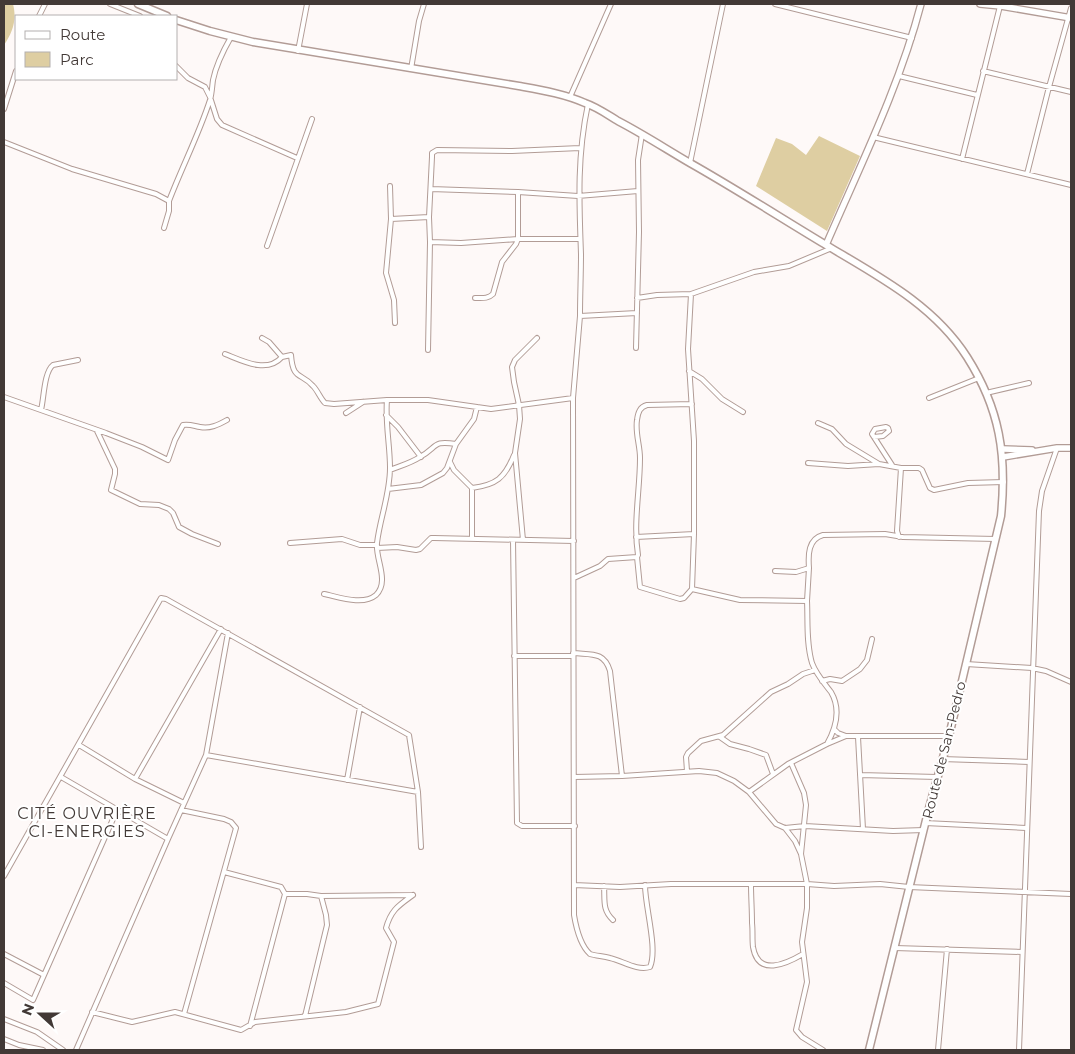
<svg xmlns="http://www.w3.org/2000/svg" width="1075" height="1054" font-family="Montserrat,sans-serif">
<style>
.green{fill:#decea2}
.lines{fill:none;stroke-linecap:round;stroke-linejoin:round}
.street-casing{stroke:#b29c96;stroke-width:6}
.secondary-casing{stroke:#b29c96;stroke-width:8}
.primary-casing{stroke:#b29c96;stroke-width:9}
.street{stroke:#fff;stroke-width:4}
.secondary{stroke:#fff;stroke-width:5.5}
.primary{stroke:#fff;stroke-width:6}
.labels{text-anchor:middle;dominant-baseline:central;stroke-width:4;stroke-linejoin:round;paint-order:stroke}
.street-label{font-size:14px;fill:#423936;stroke:#fff}
.quarter-label{font-size:16px;letter-spacing:1px;fill:#423936;stroke:#fff}
</style>
<rect width="100%" height="100%" fill="#fef9f8"/>
<path class="green" d="M4,4H13C17,19 13,32 4,45Z
M819,136L860,156L827,231L756,186L776,138L792,144L806,155Z"/>
<g class="lines">
<defs>
<path id="street" d="M110,4L140,16
M775,4L912,38
M39,16L45,4
M298,51L307,4
M176,66L188,78L205,87L210,97L217,119L222,125L297,158
M411,69L419,21L424,4
M983,71L1071,92
M899,76L977,95
M570,97L611,4
M4,109L16,71
M873,137L1071,185
M4,142L72,169L156,194L169,201V211L164,228
M962,159L1000,6
M690,163L723,4
M1027,174L1049,87L1071,8
M390,186L391,219
M431,189L518,192L578,196L638,191
M169,201C182,167 199,134 210,100C212,93 212,87 213,80C216,65 223,51 231,37
M429,217L432,157V153L437,150L512,151L580,148
M430,242L461,243L518,239H580
M267,246L312,119
M475,298C482,298 488,299 493,294L502,262L516,244L518,239V192
M637,298L657,295L691,294
M580,316C580,295 581,275 581,254C579,201 577,156 588,104
M395,323L394,300L386,273L391,219L429,217L430,242L428,350
M262,338L269,342L282,357L291,355C293,381 301,372 313,386C318,391 320,398 325,403L334,404L387,400
M636,348L639,232L638,160L642,134
M225,354C243,361 267,374 282,357
M689,371L702,379L722,399L743,412
M986,393L1029,383
M4,397L106,433L142,447L168,460L175,440L183,425C190,424 194,426 200,427C210,429 218,425 227,420
M573,398L574,915C576,927 580,945 590,954C596,956 603,956 610,958C623,961 637,971 650,967C658,949 645,907 645,885
M929,398L979,378
M692,404L647,405C640,407 638,412 637,420C635,433 640,445 640,458C640,490 633,523 638,555L637,557L640,587L680,599L684,598L692,589
M41,410C44,398 44,372 53,365L78,360
M346,413L363,402
M386,415L398,427L421,457
M818,423L832,429L846,444L879,464
M97,431L115,469V474L111,490L140,504L159,505L169,509L173,513L179,527L192,534L218,544
M874,437L883,436L889,431L888,428L886,427L875,429L872,434L892,465
M450,462L454,470L472,488V538
M808,463L848,466L879,464L901,468H919L922,470L930,488L934,490L968,483L1004,482
M390,470C400,466 411,463 420,457C438,447 432,440 456,444
M472,488C496,485 505,478 514,455
M388,489L421,485L443,473L447,468L456,444L474,419L477,407
M636,537L694,534
M899,537L897,531L901,468
M513,540L517,823L522,826H575
M523,540L515,453L520,419L519,405L514,382L512,367L515,360L537,338
M290,543L342,539L360,545H377
M377,548L397,547L416,550L420,549L431,538H434L574,541
M775,571L796,572L809,568C808,555 808,539 823,535L885,534L903,537L996,539
M574,578L600,566L608,559L637,557
M324,594C339,597 363,606 376,595C390,581 375,559 377,543C380,518 390,494 390,468C390,445 385,423 387,400H428L491,409L573,398L580,316L637,313
M807,601L809,568
M573,653C591,655 604,651 610,671L622,776
M514,656H573
M966,664L1032,668L1046,671L1071,682
M822,681L830,679L842,681L860,669L867,660L872,639
M835,730L838,733L846,736H949
M720,737L730,744L749,749L766,755L773,774
M858,737L863,829
M827,744C836,728 841,709 831,692C824,683 816,674 812,663C806,643 808,621 807,601L740,600L692,589L694,534V441L688,349L691,294L754,272L789,266L832,248
M79,745L135,779L184,803
M206,755L418,792
M942,759L1029,762
M791,763L804,793L806,805L801,854L807,884V908L802,942L807,982L796,1030L802,1037L823,1050
M687,771L686,757L688,753L701,741L723,735L771,692L788,684L803,674L815,670
M860,775L937,777
M61,777L168,839L76,1050
M574,777L622,776L699,771L717,773L734,781L749,792L776,824L785,828L805,826L893,831L924,830
M135,779L221,629
M347,780L360,707
M749,792L788,764L827,744L846,736
M181,810L224,819L231,822L236,828L184,1014
M925,823L1026,828
M785,828L795,841L801,854
M168,839L206,755L228,633
M224,872L281,887L285,894H307L321,896L413,895
M4,876L161,598L166,599L409,735L418,792L421,847
M751,884C751,897 752,910 752,923C753,931 752,939 753,947C758,977 786,964 803,954
M574,885L620,887L671,884H807L834,886L880,884L909,887L1071,894
M604,886C605,900 602,910 613,920
M895,948L1022,952
M4,954L44,975
M4,983L33,1000L117,810
M92,1012L132,1022L175,1012L241,1030L255,1022L346,1012L378,1004L394,942L386,928C391,910 398,906 413,895
M305,1016L327,925L326,915L321,896
M4,1019L37,1032L63,1050
M250,1026L285,894
M4,1039L19,1045L43,1050
M938,1050L947,949
M1019,1050L1039,511L1042,491L1057,448"/>
<path id="secondary" d="M980,4L1001,6L1071,18
M826,245C860,166 899,88 921,4
M1003,449L1032,450
M1003,457L1057,448H1071"/>
<path id="primary" d="M138,4L167,16
M176,20L210,31L253,42L519,86C541,90 565,94 585,103C597,107 608,115 618,121C643,134 666,149 690,163C736,189 781,218 826,245C878,276 934,305 967,357C1000,409 1007,455 1001,516L949,736L928,812L869,1050"/>
</defs>
<use href="#street" class="street-casing"/>
<use href="#secondary" class="secondary-casing"/>
<use href="#primary" class="primary-casing"/>
<use href="#street" class="street"/>
<use href="#secondary" class="secondary"/>
<use href="#primary" class="primary"/>
</g>
<g class="labels">
<g class="street-label">
<text transform="translate(944 750) rotate(-76)">Route de San-Pedro</text>
</g>
<g class="quarter-label">
<text x="87" y="813">CITÉ OUVRIÈRE<tspan x="87" dy="18">CI-ENERGIES</tspan></text>
</g>
</g>
<rect width="1075" height="1054" fill="none" stroke="#423936" stroke-width="10"/>
<rect x="15" y="15" width="162" height="65" fill="#ffffff" stroke="#b3b0af"/>
<rect x="25" y="31" width="25" height="8" fill="#ffffff" stroke="#b3b0af"/>
<text x="60" y="40" font-size="15" fill="#423936">Route</text>
<rect x="25" y="52" width="25" height="15" fill="#decea2" stroke="#b3b0af"/>
<text x="60" y="65" font-size="15" fill="#423936">Parc</text>
<g transform="translate(40 1014) rotate(291)" stroke="#ffffff" stroke-width="4" paint-order="stroke">
<path d="M0-4L9 19L0 12L-9 19Z" fill="#423936"/>
<text y="-8" font-size="14" font-weight="bold" text-anchor="middle" fill="#423936">N</text>
</g>
</svg>
